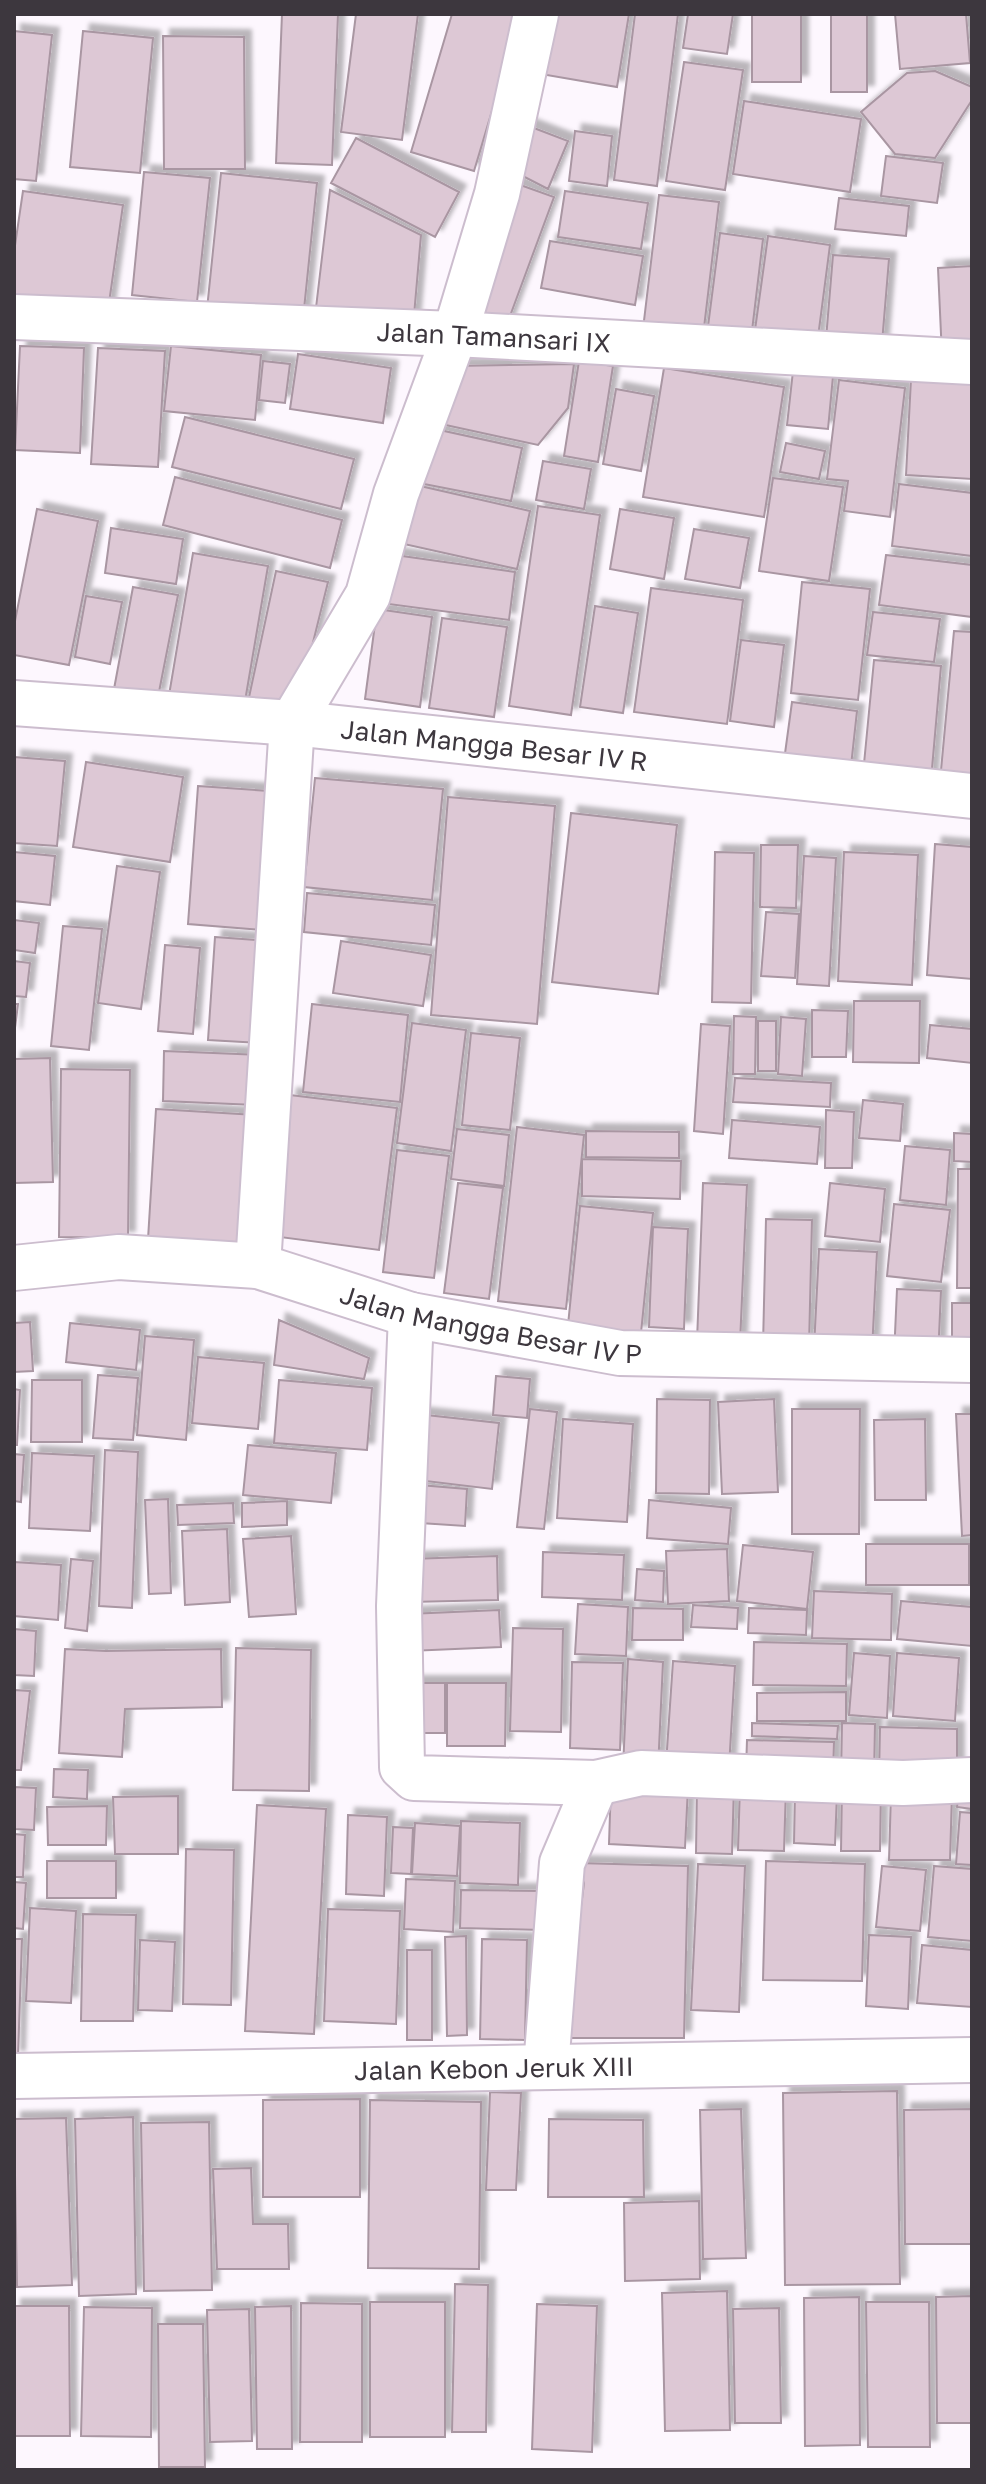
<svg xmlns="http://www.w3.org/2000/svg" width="986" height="2484" font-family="'Golos Text',sans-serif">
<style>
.building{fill:#ddc8d5;stroke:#a996a2;stroke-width:2;filter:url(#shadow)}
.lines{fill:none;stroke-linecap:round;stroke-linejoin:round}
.street-casing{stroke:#ccbdce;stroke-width:48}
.street{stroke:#fff;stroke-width:44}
.labels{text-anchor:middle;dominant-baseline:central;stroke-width:8;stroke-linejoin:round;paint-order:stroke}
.street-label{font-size:26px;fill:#3d373e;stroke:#fdf7fe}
</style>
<defs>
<filter id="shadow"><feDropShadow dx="7" dy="-7" stdDeviation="2" flood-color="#0004"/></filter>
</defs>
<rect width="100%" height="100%" fill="#fdf7fe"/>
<path class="building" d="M282,14H338L332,165L276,163Z
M356,14H418L402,140L341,132Z
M452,14H521L474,171L411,152Z
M546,14H629L617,87L535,73Z
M635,14H678L657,186L614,180Z
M688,14H733L727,54L683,48Z
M752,14H801V82H752Z
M831,14H867V92H831Z
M895,14H966L970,63L900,69Z
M14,31L52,35L36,181L14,179Z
M83,31L153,38L140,173L70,167Z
M163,36L244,37L245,169H164Z
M684,62L743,70L725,190L666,181Z
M935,71L972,87V100L935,158L895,154L861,112L907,73Z
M744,101L861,119L850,192L733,174Z
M526,125L568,141L548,189L511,170Z
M575,131L612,136L607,186L569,181Z
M356,138L459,192L435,237L331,183Z
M886,156L943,163L937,203L881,196Z
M144,172L210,178L197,302L132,295Z
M221,173L317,183L303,319L207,309Z
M512,182L554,197L503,335L467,318Z
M330,190L421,235L413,327L315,316Z
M23,191L123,205L108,310L14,297V252Z
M565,191L648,203L641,249L558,237Z
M659,195L719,202L703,336L643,329Z
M839,198L909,206L906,236L835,229Z
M720,233L763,239L751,339L707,334Z
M768,236L830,245L817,345L754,337Z
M550,241L643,256L635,305L541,288Z
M833,255L889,259L882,343L826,339Z
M972,266V355L942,356L938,268Z
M20,346L84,348L80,453L15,450Z
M171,346L261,355L255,420L164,411Z
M98,348L165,351L158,467L91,464Z
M298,354L391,368L383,423L290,409Z
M263,361L290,364L285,403L259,400Z
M579,361L613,366L598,462L564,456Z
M574,364L568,408L538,445L441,424L453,366Z
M664,368L784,387L764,517L643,497Z
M793,371L833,376L828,429L787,425Z
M911,379L972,383V479L906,475Z
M839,380L905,388L890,517L844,511L848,481L827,479Z
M616,389L654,396L641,471L603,464Z
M185,417L354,459L341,509L172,467Z
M435,429L522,448L511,501L424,484Z
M786,443L825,451L819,479L780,472Z
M543,461L591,469L584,509L536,500Z
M175,477L342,520L330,568L163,525Z
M773,478L843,487L829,581L759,571Z
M407,483L530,511L517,569L395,542Z
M899,484L972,493V556L892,546Z
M538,506L600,515L571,715L509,706Z
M37,509L98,521L69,665L14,655V626Z
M620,509L674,518L664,579L610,569Z
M111,528L183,539L176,584L105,573Z
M694,529L749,538L740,588L685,579Z
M193,553L268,566L243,713L168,701Z
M388,554L515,572L509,620L381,603Z
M886,555L972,565V617L879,605Z
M276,571L328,582L297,707L248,702Z
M802,582L870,589L858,700L791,693Z
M133,587L178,595L158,697L114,689Z
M651,588L743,600L727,724L634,712Z
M86,596L122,602L110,664L75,657Z
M595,606L638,613L623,713L580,707Z
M377,609L432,617L420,707L365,699Z
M873,612L940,619L934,662L867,655Z
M442,618L507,627L494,717L429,708Z
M954,631L972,632V784L940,781Z
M741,640L784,645L774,727L730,721Z
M874,660L941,666L931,780L863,774Z
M792,702L857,711L850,775L783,768Z
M14,757L65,761L57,846L14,843Z
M86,762L183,777L170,862L73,847Z
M315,778L443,789L432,900L304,887Z
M198,786L283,792L273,931L188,924Z
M448,797L555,806L537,1024L431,1015Z
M571,813L677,825L658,994L552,982Z
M935,844L972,847V979L927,975Z
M761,845H798L796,908L760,907Z
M14,852L55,856L50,905L14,901Z
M715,852L754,853L751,1003L712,1002Z
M844,852L918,855L912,985L838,981Z
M804,856L836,858L829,986L797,984Z
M117,866L160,872L141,1009L98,1003Z
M307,893L435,905L431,945L304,932Z
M766,912L799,914L795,978L761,976Z
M14,920L39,923L35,953L14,950Z
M63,926L102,929L89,1050L51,1046Z
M215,937L268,941L261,1043L208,1040Z
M341,941L431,955L423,1006L333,993Z
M165,945L200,948L193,1034L158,1031Z
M14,961L30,963L26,997L14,996Z
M854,1001H920L919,1063L853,1062Z
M14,1004H18L14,1036Z
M312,1004L408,1015L400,1102L303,1092Z
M812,1010L848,1011L846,1057H812Z
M734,1016L756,1017L755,1074H733Z
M781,1017L806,1019L802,1076L778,1074Z
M758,1021H776V1071H758Z
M412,1023L466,1030L451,1151L397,1143Z
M701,1024L730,1026L723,1134L694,1131Z
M930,1025L972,1029V1063L927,1058Z
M471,1033L520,1038L510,1130L462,1125Z
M164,1051L259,1055L257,1105L163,1101Z
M50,1058L53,1182L14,1183V1059Z
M61,1069L130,1070L128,1238L59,1237Z
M735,1078L831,1083L830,1107L733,1102Z
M290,1095L397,1108L379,1250L272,1236Z
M863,1100L903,1104L900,1141L859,1138Z
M156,1109L258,1115L251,1245L148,1239Z
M826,1110L854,1112L852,1168H825Z
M732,1120L820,1127L817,1164L729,1158Z
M517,1127L584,1135L566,1309L498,1301Z
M457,1129L509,1135L504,1186L451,1179Z
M586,1131L679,1132V1158L586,1157Z
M954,1133L972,1134V1162L954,1161Z
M905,1146L950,1150L946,1205L900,1200Z
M397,1150L449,1156L434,1278L383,1272Z
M582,1159L681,1161L680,1199L582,1196Z
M958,1169H972V1288H957Z
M458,1183L503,1188L489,1299L444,1293Z
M703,1183L747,1185L740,1343L697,1341Z
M830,1183L885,1189L880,1242L825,1236Z
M894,1204L950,1210L941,1282L887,1276Z
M580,1206L653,1213L641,1333L568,1325Z
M766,1219L812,1220L809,1346L763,1345Z
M653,1227L688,1229L684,1329L649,1327Z
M819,1249L877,1252L872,1351L814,1348Z
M897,1289L941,1291L938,1358L894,1356Z
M952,1303H972V1348L952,1347Z
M279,1320L369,1358L364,1379L274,1365Z
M30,1322L33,1371L14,1372V1323Z
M70,1323L140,1330L136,1370L66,1362Z
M145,1336L194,1340L186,1440L137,1435Z
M198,1357L264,1363L258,1429L192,1423Z
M98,1375L138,1378L133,1440L93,1438Z
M496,1376L530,1379L527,1418L493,1415Z
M32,1380H82V1442H31Z
M279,1380L372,1388L367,1450L274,1443Z
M14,1389L20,1390L17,1445H14Z
M657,1399L710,1400L709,1494L656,1493Z
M774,1399L778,1492L722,1494L718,1402Z
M530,1409L557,1412L544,1529L517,1527Z
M792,1409H860L859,1534H792Z
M417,1414L499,1423L492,1489L409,1479Z
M956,1414H972V1535L962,1536Z
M563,1419L633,1424L627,1522L557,1518Z
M925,1419L926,1500H875L874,1420Z
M248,1445L336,1453L331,1503L243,1495Z
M105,1450L138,1452L132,1608L99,1606Z
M32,1453L94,1456L90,1531L29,1528Z
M14,1454L24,1455L21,1502L14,1501Z
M407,1484L467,1489L465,1526L405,1522Z
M168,1499L171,1593L149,1594L145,1500Z
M649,1500L731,1508L728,1544L647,1538Z
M287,1501V1525L242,1527V1503Z
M233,1503L234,1523L178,1525L177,1505Z
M227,1529L230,1602L185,1605L182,1531Z
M291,1536L296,1614L249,1617L243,1539Z
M866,1544H969V1585H866Z
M743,1545L813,1552L807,1609L737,1601Z
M727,1549L729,1601L668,1604L666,1551Z
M543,1552L624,1555L622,1600L542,1597Z
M497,1556L498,1600L410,1602L409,1559Z
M71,1559L93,1561L87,1631L65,1628Z
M14,1562L61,1565L58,1620L14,1616Z
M637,1569L664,1571L663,1602L635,1600Z
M814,1591L892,1594L891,1640L812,1638Z
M901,1601L972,1607V1646L897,1639Z
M578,1604L628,1607L626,1656L575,1654Z
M693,1605L738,1608L737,1629L691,1627Z
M633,1608L683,1609V1640H632Z
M749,1608L807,1610L806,1635L748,1633Z
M499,1610L501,1647L409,1651L408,1614Z
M513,1628L563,1629L561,1732L510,1731Z
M14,1629L36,1631L34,1676L14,1675Z
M754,1642L847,1644L846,1686L753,1685Z
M236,1648L311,1650L309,1791L233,1790Z
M65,1649L106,1651L221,1649L222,1707L125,1709L122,1757L59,1753Z
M854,1653L890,1656L887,1718L849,1715Z
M897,1653L959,1658L955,1721L893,1716Z
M628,1659L663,1662L658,1769L623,1768Z
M673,1661L735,1666L729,1767L666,1764Z
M572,1662L623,1663L620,1750L570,1748Z
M404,1683H445V1733H405Z
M447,1683H506L505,1746H447Z
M14,1690L30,1691L21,1770H14Z
M846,1692V1721H757V1693Z
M752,1723L838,1726L837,1739L752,1736Z
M842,1723L875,1724L874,1777H841Z
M880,1727L957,1729V1779L879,1777Z
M747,1740L834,1742L833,1774L746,1771Z
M54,1769L88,1770L87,1799L53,1797Z
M960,1783L972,1784V1809L957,1807Z
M611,1784L688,1787L685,1848L609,1844Z
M697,1784L734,1785L732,1854L696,1853Z
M740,1785L786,1787L784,1851L738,1850Z
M842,1786H881L880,1851H841Z
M14,1787L36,1788L34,1830L14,1829Z
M795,1791L837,1793L835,1845L794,1843Z
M891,1793L952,1794L950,1860H889Z
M178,1796V1854H115L113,1797Z
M257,1805L326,1809L314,2034L245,2031Z
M107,1806L106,1845H48L47,1807Z
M960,1812L972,1813V1865L956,1864Z
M348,1815L387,1817L384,1896L346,1894Z
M461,1821L520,1823L518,1885L460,1883Z
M415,1823L460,1826L457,1876L412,1874Z
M393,1827L413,1828L411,1874L391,1873Z
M14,1834L25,1835L23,1877H14Z
M186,1849L234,1850L231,2005L183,2004Z
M47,1861H116V1898H47Z
M766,1861L865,1864L862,1981L763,1980Z
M577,1863L688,1866L684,2038H564L584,1883Z
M698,1864L745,1866L739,2012L691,2010Z
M882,1866L926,1870L920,1931L876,1927Z
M934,1866L972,1869V1941L928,1937Z
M406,1879L455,1881L453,1932L404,1929Z
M14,1882L26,1883L23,1929L14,1928Z
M461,1890L543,1891L542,1930L460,1928Z
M30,1908L76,1911L71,2003L26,2001Z
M328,1909L400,1911L396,2024L324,2021Z
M83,1914L136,1915L133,2021H81Z
M869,1935L911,1937L908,2009L866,2006Z
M466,1936L467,2035L447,2036L445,1937Z
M14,1939H22L18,2057H14Z
M482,1939L527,1940L525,2040L480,2039Z
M140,1940L175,1942L172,2011L138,2010Z
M922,1945L972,1950V2007L917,2003Z
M407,1950H432V2040H407Z
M897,2091L900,2284L785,2285L783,2093Z
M490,2092L521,2093L516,2190H486Z
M360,2099V2197H263V2100Z
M370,2100L481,2102L479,2269L368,2268Z
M741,2109L746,2258L703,2259L700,2110Z
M972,2109V2244H905L904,2110Z
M133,2117L136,2294L79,2296L75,2119Z
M66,2118L72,2285L17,2287L14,2119Z
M549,2119L643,2120L644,2197H548Z
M209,2122L212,2290L144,2291L141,2123Z
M251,2168L253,2224H288L289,2269H217L213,2169Z
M699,2201L700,2279L625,2281L624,2203Z
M455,2284L488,2285L486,2432H452Z
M727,2291L730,2430L665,2431L662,2293Z
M972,2296V2423H937L936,2297Z
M859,2297L860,2445L805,2446L804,2298Z
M370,2302H445V2437H370Z
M866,2302H929L930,2447H868Z
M301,2303L362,2304V2442H300Z
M537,2304L597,2306L592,2452L532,2449Z
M14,2306H69L70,2436H14Z
M291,2306L292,2449H257L255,2307Z
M84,2307L152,2308L151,2437L81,2436Z
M779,2308L781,2423H735L733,2309Z
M249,2309L252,2441L210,2442L207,2310Z
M158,2324H203L205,2467H159Z"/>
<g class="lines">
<defs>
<g id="street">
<path id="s1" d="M14,317L455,334L972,362"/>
<path id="s2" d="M14,703L292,723L972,796"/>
<path d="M258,1266L292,723L368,595L396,494L455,334L497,194L536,14"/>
<path id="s3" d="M14,1268L119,1257L258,1266L411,1315L620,1353L972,1360"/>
<path d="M411,1315L399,1606L402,1767L414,1778L596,1783L641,1773L903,1783L972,1780"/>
<path d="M546,2067L562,1863L596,1783"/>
<path id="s4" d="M14,2076L972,2060"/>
</g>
</defs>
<use href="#street" class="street-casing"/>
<use href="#street" class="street"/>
</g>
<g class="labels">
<g class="street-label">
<text stroke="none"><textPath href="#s1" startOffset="480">Jalan Tamansari IX</textPath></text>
<text stroke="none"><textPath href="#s2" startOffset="482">Jalan Mangga Besar IV R</textPath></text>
<text stroke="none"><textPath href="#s3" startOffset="486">Jalan Mangga Besar IV P</textPath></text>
<text stroke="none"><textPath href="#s4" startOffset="480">Jalan Kebon Jeruk XIII</textPath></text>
</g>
</g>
<rect width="986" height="2484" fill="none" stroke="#3d373e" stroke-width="32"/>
</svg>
